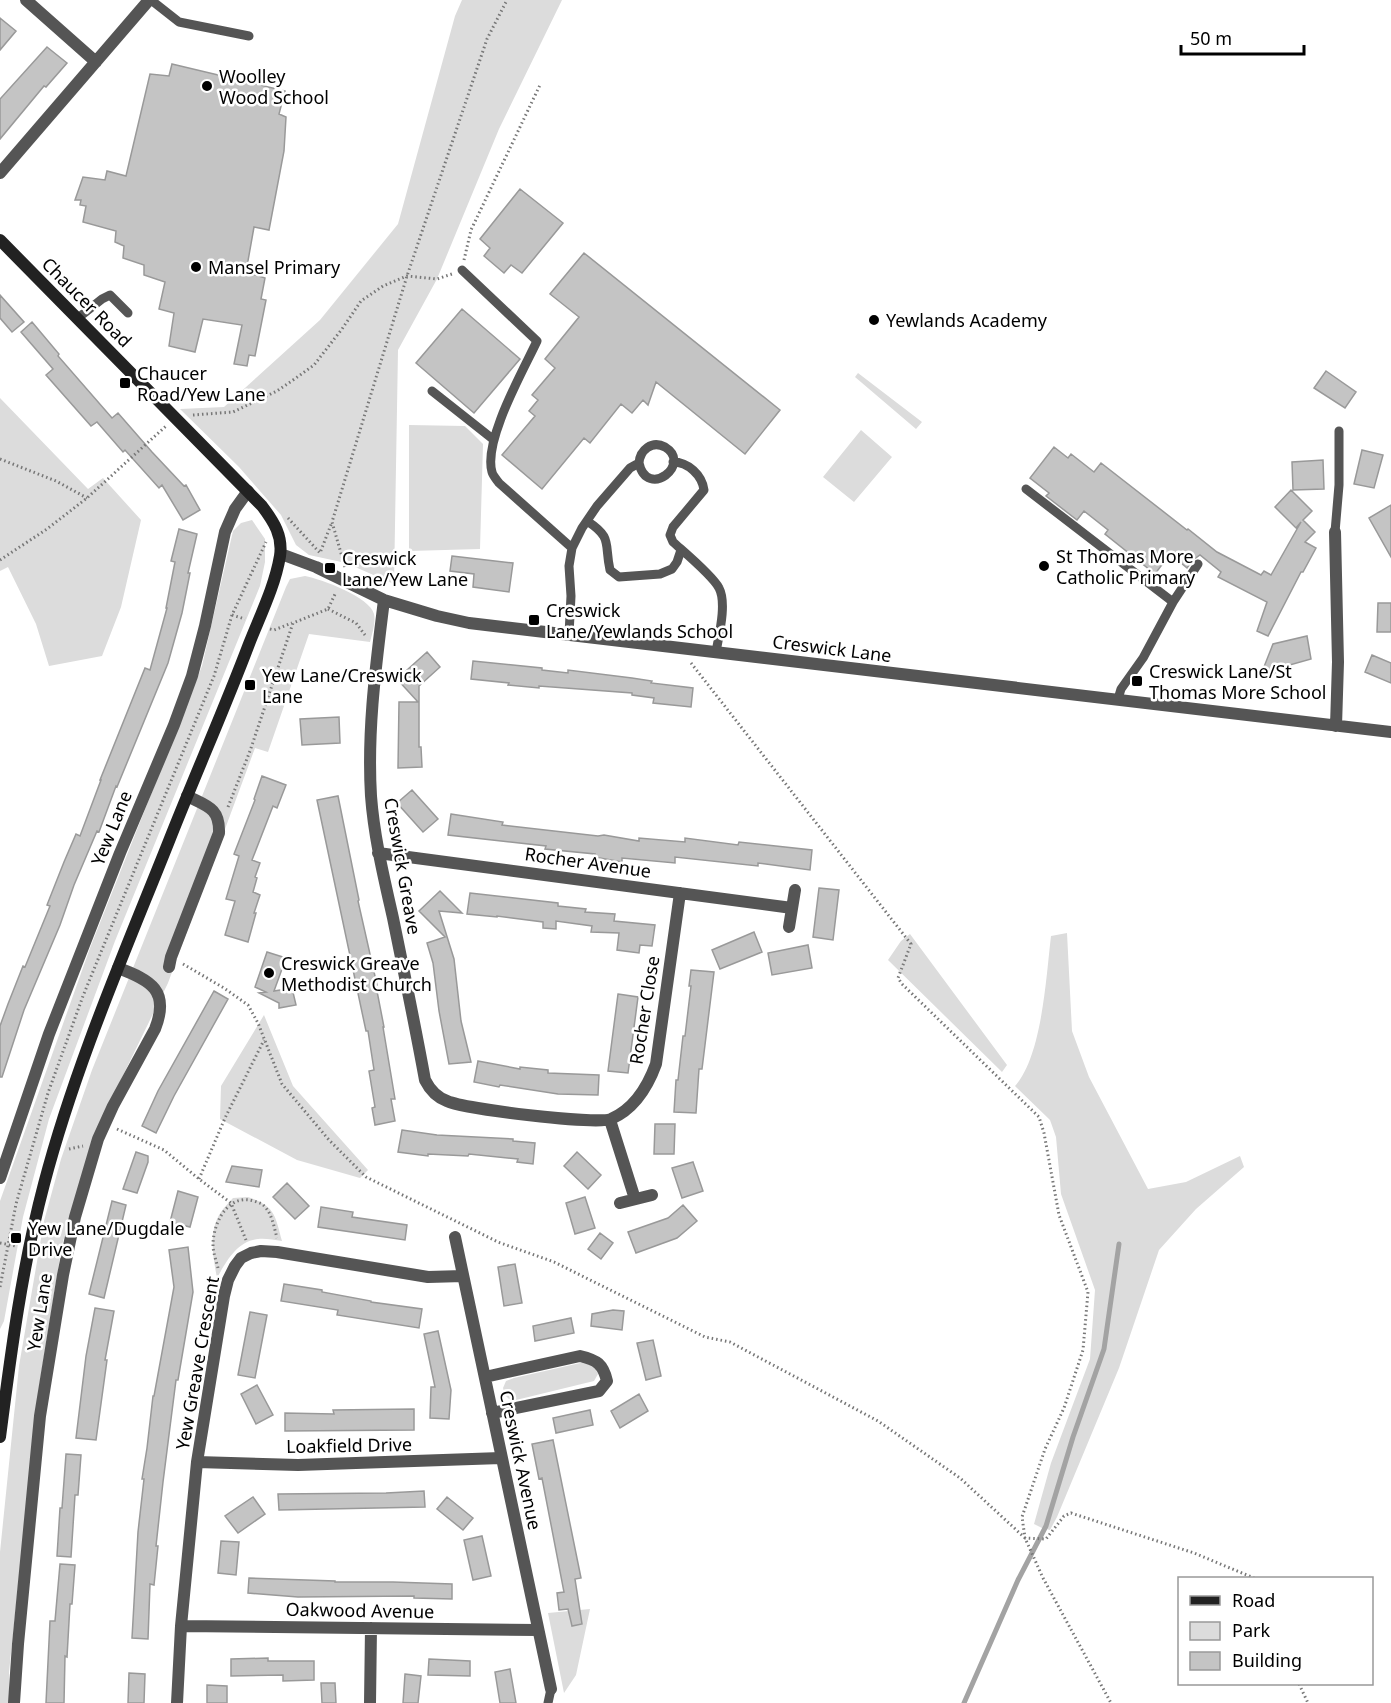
<svg xmlns="http://www.w3.org/2000/svg" width="1391" height="1703" font-family="'Noto Sans',sans-serif">
<style>
.green{fill:#dcdcdc}
.lines{fill:none;stroke-linecap:round;stroke-linejoin:round}
.stream{stroke:#a3a3a3;stroke-width:5}
.building{fill:#c4c4c4;stroke:#999;stroke-width:1.5}
.path{stroke:#777;stroke-width:3;stroke-dasharray:1.5 3;stroke-linecap:butt}
.lane{stroke:#555;stroke-width:9}
.street{stroke:#555;stroke-width:12}
.secondary{stroke:#222;stroke-width:12}
.poi-dot{fill:#000;stroke:#fff;stroke-width:2}
.labels{text-anchor:middle;dominant-baseline:central;stroke-width:5;stroke-linejoin:round;paint-order:stroke}
.poi-label{font-size:18px;fill:#000;stroke:#fff;text-anchor:start}
.street-label{font-size:18px;fill:#000;stroke:#fff}
</style>
<rect width="100%" height="100%" fill="#fff"/>
<path class="green" d="M462,0H562L499,129L437,279L398,350L394,584L346,563L309,555L296,545L281,515L239,467L180,409L224,407L320,320L398,224L455,16Z
M858,373L922,422L916,429L855,377Z
M0,398L88,489L103,478L141,520L121,607L102,656L49,666L36,624L8,567L0,571Z
M409,425L465,426L483,444L480,549L409,551Z
M861,430L892,457L854,502L823,477Z
M252,520L265,539V562L260,586L115,941L49,1119L23,1217L4,1321L0,1329V1201L90,948L202,666L233,531L241,523Z
M305,576C321,579 370,597 374,614C376,622 372,634 370,642L309,634L268,752L255,748L168,983L93,1137L62,1245L39,1387L9,1672V1703H0V1552L19,1366L44,1221L61,1159L92,1070L286,587L290,579Z
M1067,933L1072,1031L1089,1077L1148,1189L1186,1182L1240,1156L1244,1167L1196,1209L1159,1250L1119,1368L1057,1517L1050,1530L1042,1528L1034,1524L1051,1463L1090,1359L1095,1290L1061,1194L1056,1137L1050,1120L1015,1086C1042,1056 1046,978 1051,936Z
M910,934L1007,1065L1002,1072L888,960L901,941Z
M264,1015L293,1086L368,1170L360,1178L297,1160L220,1119L221,1086Z
M248,1197C275,1206 275,1215 282,1241C274,1240 265,1238 258,1239C237,1241 226,1262 217,1278C213,1257 208,1231 221,1212C224,1207 229,1203 233,1198Z
M589,1361L594,1364L598,1374L594,1381L516,1400L509,1399L505,1395L503,1388L506,1381L514,1378Z
M590,1609L576,1675L564,1693L548,1613Z"/>
<g class="lines">
<path class="stream" d="M964,1703L1018,1580L1046,1526L1073,1437L1104,1349L1119,1244"/>
</g>
<path class="building" d="M0,18L16,31L0,50Z
M47,47L67,63L46,87L44,86L0,139V99Z
M172,64L285,91L279,114L286,117L284,151L269,230L254,227L246,272L265,278L261,299L266,300L255,356L249,355L247,366L234,364L242,325L203,319L195,352L169,346L174,313L159,309L165,282L144,275V265L123,258L124,246L115,242L116,231L83,222L86,206L80,205L81,200H75L83,177L105,180L107,171L126,176L150,74L169,76Z
M520,189L563,223L522,273L511,265L504,273L484,256L490,248L480,239Z
M584,253L780,410L745,454L656,382L648,405L643,400L632,413L621,404L590,443L584,438L542,489L502,455L535,416L529,411L538,400L532,395L555,368L545,359L579,317L550,294Z
M0,295L24,322L12,332L0,318Z
M462,309L520,359L474,413L416,363Z
M32,322L59,354L58,356L112,418L118,413L152,452L184,486L186,485L200,510L183,520L162,485L159,488L125,450L123,452L97,422L91,426L46,375L53,369L21,332Z
M1326,371L1356,392L1345,408L1314,388Z
M1054,447L1068,458L1071,454L1094,472L1101,463L1187,530L1188,529L1217,552L1261,575L1264,571L1271,575L1301,522L1296,528L1275,507L1291,490L1312,511L1303,520L1315,532L1305,542L1316,548L1303,572H1301L1268,636L1257,631L1267,602L1218,577L1221,572L1200,555L1193,560L1187,568L1170,554L1155,574L1105,534L1108,530L1084,511L1077,520L1046,496L1049,493L1030,478Z
M1362,450L1383,455L1374,488L1354,484Z
M1323,460L1324,489L1293,490L1292,462Z
M1391,505V557L1369,518Z
M179,529L197,534L188,573H190L182,613L168,663L117,787L116,786L99,832L97,831L74,885L60,925L24,1010L2,1077H0V1026L8,1004L23,966L25,967L50,906L47,905L64,862L76,834L80,836L101,780H100L145,668L150,670L167,608H166L175,562L171,561Z
M452,556L513,563L509,592L473,587L474,574L450,571Z
M1378,603H1391V632H1377Z
M1307,636L1311,659L1286,666L1287,673L1260,677L1273,644Z
M427,652L440,667L419,686V747H421L422,767L398,768L399,702H418L397,679Z
M1372,655L1391,663V683L1365,672Z
M473,661L542,668V670L568,673V670L632,678L652,681L651,683L693,688L691,707L653,703L654,698L632,695V693L539,686V688L508,685L509,683L471,679Z
M339,717L340,743L302,745L300,719Z
M262,776L286,785L277,808L273,806L252,860L260,863L255,877L257,878L253,892L260,895L254,913H256L248,942L225,935L235,901L226,899L239,856L234,854L255,800L254,799Z
M412,790L438,819L423,832L397,803Z
M338,796L359,900L358,901L377,985L376,986L384,1027H383L395,1099H391L395,1121L375,1125L372,1108L375,1107L369,1071L374,1070L368,1031H366L317,800Z
M451,814L503,822L502,825L598,836L604,835L639,841V838L685,842V838L738,845L739,842L812,850L810,870L758,863V866L675,857V863L622,858V862L594,857L595,854L545,849L546,846L448,835Z
M819,888L839,890L833,940L813,937Z
M440,891L462,913L439,911L454,959L461,1021L471,1062L449,1064L439,1011L433,963L427,943L445,937L419,911Z
M470,893L558,903V906L586,909L585,912L615,914L614,921L655,925L652,946L640,945L639,953L617,950L619,933L591,932L592,926L556,921V929L543,928V922L497,916V917L467,914Z
M754,932L762,952L720,969L712,950Z
M808,945L812,968L772,975L768,953Z
M267,952L286,958L274,991L292,988L296,1005L279,1008V1003L259,993L266,992L255,987Z
M691,970L714,972L702,1069H699L696,1113L674,1112L676,1080H678L683,1036H685L691,986H689Z
M214,991L228,999L174,1096L156,1133L142,1126L158,1091Z
M618,994L638,997L628,1073L608,1071Z
M478,1061L520,1069V1067L548,1070V1073L599,1075L598,1095L558,1094L500,1085L499,1087L474,1082Z
M655,1124H675L674,1154H654Z
M402,1130L437,1135L513,1139V1141L535,1143L533,1164L517,1162L518,1159L469,1154L468,1156L428,1154V1156L398,1152Z
M136,1152L148,1156V1162L137,1193L123,1189Z
M577,1152L601,1175L588,1189L564,1166Z
M693,1162L703,1191L682,1198L672,1168Z
M232,1166L262,1170L259,1187L226,1182Z
M287,1183L309,1206L295,1219L273,1197Z
M178,1191L198,1197L190,1227L170,1222Z
M585,1197L595,1228L575,1234L566,1203Z
M112,1201L126,1205L104,1298L89,1294Z
M683,1205L697,1221L677,1238L636,1253L628,1232L668,1218Z
M321,1207L353,1212L352,1217L407,1225L405,1240L318,1227Z
M600,1233L613,1243L601,1259L588,1249Z
M188,1247L193,1292L178,1380H176L163,1482L156,1546H158L154,1585L150,1584L148,1639L132,1638L138,1532L144,1479H142L147,1448L153,1396H154L174,1287L169,1250Z
M515,1264L522,1303L504,1306L498,1267Z
M284,1284L322,1290V1292L371,1301V1302L422,1309L419,1328L337,1315L338,1310L281,1301Z
M95,1308L114,1311L105,1360H107L96,1440L76,1438L86,1356Z
M613,1310L624,1311L622,1330L591,1326L592,1314Z
M250,1312L267,1315L255,1378L238,1375Z
M571,1318L574,1333L535,1341L533,1326Z
M438,1331L451,1390L449,1419L430,1418L431,1387H435L424,1334Z
M653,1340L661,1376L646,1380L637,1343Z
M257,1385L273,1415L256,1424L241,1394Z
M639,1394L648,1411L620,1428L611,1411Z
M414,1409V1430L285,1431V1413L334,1414L333,1410Z
M590,1410L593,1425L556,1433L553,1418Z
M553,1440L581,1578L575,1579L582,1624L572,1626L568,1609L559,1610L557,1593L564,1592L542,1478L539,1479L532,1444Z
M66,1454L81,1455L78,1495H75L71,1557L57,1556L60,1508H62Z
M424,1491L425,1507L279,1510L278,1494L386,1493Z
M253,1497L265,1514L238,1533L225,1516Z
M447,1497L473,1518L463,1530L437,1509Z
M482,1536L491,1576L473,1580L464,1540Z
M221,1541L239,1542L236,1575L218,1573Z
M60,1564L75,1565L72,1604H70L67,1657L65,1656L64,1703H46L50,1621H55Z
M249,1578L335,1581V1582H393L452,1584V1599L414,1598V1596L298,1597L248,1593Z
M268,1658V1661H314V1680L283,1681V1675L231,1676V1659Z
M429,1659L470,1661V1676L428,1675Z
M510,1669L516,1703H500L495,1672Z
M129,1673L145,1674L144,1703H128Z
M405,1674L421,1676L418,1703H403Z
M321,1683H335L336,1703H322Z
M207,1685L227,1686V1703H207Z"/>
<g class="lines">
<path class="path" d="M464,260L471,230L540,85
M193,415L233,412L277,391L296,378L314,365L342,329L361,301L383,286L407,276L437,279L452,274
M0,459L56,481L87,498
M288,518L320,553L332,522
M0,560L47,529L87,498L166,426
M345,567L332,522L407,276L437,187L487,39L507,0
M328,609L356,623L365,635
M232,615L245,619
M270,629L274,630L292,623
M691,663L911,944L898,978L902,984L1039,1117L1044,1133L1059,1215L1088,1292L1083,1350L1064,1408L1045,1449L1022,1517L1025,1538L1046,1539L1064,1516L1071,1513L1194,1553L1254,1578
M228,807L250,751L293,623L328,609L336,592
M183,964L224,988L248,1005L258,1023L282,1084L329,1140L366,1177L498,1242L554,1262L705,1337L730,1342L878,1421L960,1478L1025,1538L1043,1578L1111,1703
M117,1129L164,1150L199,1179L231,1203L246,1240
M69,1149L83,1146
M199,1179L225,1118L264,1040
M0,1243L16,1246
M218,1268C216,1260 213,1252 213,1245C213,1223 228,1193 254,1201C257,1202 260,1203 262,1204C272,1212 274,1227 277,1238
M0,1287L16,1204L48,1093L83,996L214,676L232,615L266,542
M1299,1684L1308,1703"/>
<path class="lane" d="M151,0L179,22L249,36
M462,270L537,341C523,371 483,441 492,472C493,476 497,480 499,483L572,548
M78,318L102,299L110,295L128,313
M432,391L494,440
M673,462C688,462 702,475 704,490L673,527L670,535L673,542C684,552 713,576 719,588C727,603 719,635 716,652
M1026,489L1173,602
M587,521C613,538 604,543 610,570L619,577L660,574L672,569L677,562L681,550
M1335,532L1339,485V431
M569,634L571,596L569,566L572,548L582,528L597,506L630,468L639,463C640,450 652,440 665,447C693,464 647,500 639,463
M1118,699L1121,689L1143,658L1173,602L1198,564
M548,1703L551,1689"/>
<path class="street" d="M26,0L96,62
M0,173L149,0
M1335,532L1338,662L1336,726
M281,554L316,567L384,600L437,616L469,623L1391,732
M384,600C376,665 367,730 371,796C374,837 384,878 393,918C404,972 415,1025 425,1080C430,1090 436,1097 447,1101C464,1109 596,1125 611,1119C634,1109 648,1086 656,1064L680,893
M378,853L792,908
M789,927L795,890
M169,967L171,957L219,833C220,808 207,806 187,796
M610,1120L635,1199
M0,1178L49,1034L120,853L174,725L192,676L205,626L225,532L235,509L248,491
M620,1203L652,1195
M455,1237L551,1689
M485,1377L580,1356C597,1360 603,1364 607,1381L599,1391L492,1413
M197,1462L298,1465L501,1458
M181,1626L538,1630
M14,1703L18,1644L40,1416L63,1275L75,1217L98,1139L113,1106L155,1029C170,991 151,980 118,968
M177,1703L181,1626L197,1462L224,1296L228,1280L235,1266L241,1258L251,1253L261,1251L277,1252L428,1277L463,1276
M370,1703L371,1628"/>
<path class="secondary" d="M0,240L262,506C274,522 283,536 280,556C275,586 260,616 249,644C224,710 195,775 169,841C124,954 75,1066 44,1184C22,1267 11,1352 0,1437"/>
</g>
<g class="poi-dot">
<circle cx="207" cy="86" r="6"/>
<circle cx="196" cy="267" r="6"/>
<circle cx="874" cy="320" r="6"/>
<rect x="119" y="377" width="12" height="12" rx="3"/>
<circle cx="1044" cy="566" r="6"/>
<rect x="324" y="562" width="12" height="12" rx="3"/>
<rect x="528" y="614" width="12" height="12" rx="3"/>
<rect x="1131" y="675" width="12" height="12" rx="3"/>
<rect x="244" y="679" width="12" height="12" rx="3"/>
<circle cx="269" cy="973" r="6"/>
<rect x="10" y="1232" width="12" height="12" rx="3"/>
</g>
<g class="labels">
<g class="poi-label">
<text x="219" y="76">Woolley<tspan x="219" dy="21">Wood School</tspan></text>
<text x="208" y="267">Mansel Primary</text>
<text x="886" y="320">Yewlands Academy</text>
<text x="137" y="373">Chaucer<tspan x="137" dy="21">Road/Yew Lane</tspan></text>
<text x="1056" y="556">St Thomas More<tspan x="1056" dy="21">Catholic Primary</tspan></text>
<text x="342" y="558">Creswick<tspan x="342" dy="21">Lane/Yew Lane</tspan></text>
<text x="546" y="610">Creswick<tspan x="546" dy="21">Lane/Yewlands School</tspan></text>
<text x="1149" y="671">Creswick Lane/St<tspan x="1149" dy="21">Thomas More School</tspan></text>
<text x="262" y="675">Yew Lane/Creswick<tspan x="262" dy="21">Lane</tspan></text>
<text x="281" y="963">Creswick Greave<tspan x="281" dy="21">Methodist Church</tspan></text>
<text x="28" y="1228">Yew Lane/Dugdale<tspan x="28" dy="21">Drive</tspan></text>
</g>
<g class="street-label">
<text transform="translate(87 302) rotate(45)">Chaucer Road</text>
<text transform="translate(832 648) rotate(7)">Creswick Lane</text>
<text transform="translate(111 828) rotate(-68)">Yew Lane</text>
<text transform="translate(588 862) rotate(8)">Rocher Avenue</text>
<text transform="translate(403 866) rotate(80)">Creswick Greave</text>
<text transform="translate(644 1010) rotate(-81)">Rocher Close</text>
<text transform="translate(39 1312) rotate(-81)">Yew Lane</text>
<text transform="translate(197 1363) rotate(-80)">Yew Greave Crescent</text>
<text transform="translate(349 1445) rotate(-1)">Loakfield Drive</text>
<text transform="translate(521 1460) rotate(78)">Creswick Avenue</text>
<text transform="translate(360 1610) rotate(1)">Oakwood Avenue</text>
</g>
</g>
<rect x="1178" y="1577" width="195" height="108" fill="#ffffff" stroke="#999999" stroke-width="1.5"/>
<rect x="1190" y="1596" width="30" height="9" fill="#222222" stroke="#999999" stroke-width="1.5"/>
<text x="1232" y="1607" font-size="18" fill="#000000">Road</text>
<rect x="1190" y="1622" width="30" height="18" fill="#dcdcdc" stroke="#999999" stroke-width="1.5"/>
<text x="1232" y="1637" font-size="18" fill="#000000">Park</text>
<rect x="1190" y="1652" width="30" height="18" fill="#c4c4c4" stroke="#999999" stroke-width="1.5"/>
<text x="1232" y="1667" font-size="18" fill="#000000">Building</text>
<path d="M1181 45v9h123v-9" fill="none" stroke="#000000" stroke-width="3"/>
<text x="1190" y="45" font-size="18" fill="#000000" stroke="#ffffff" stroke-width="4.5" paint-order="stroke">50 m</text>
</svg>
